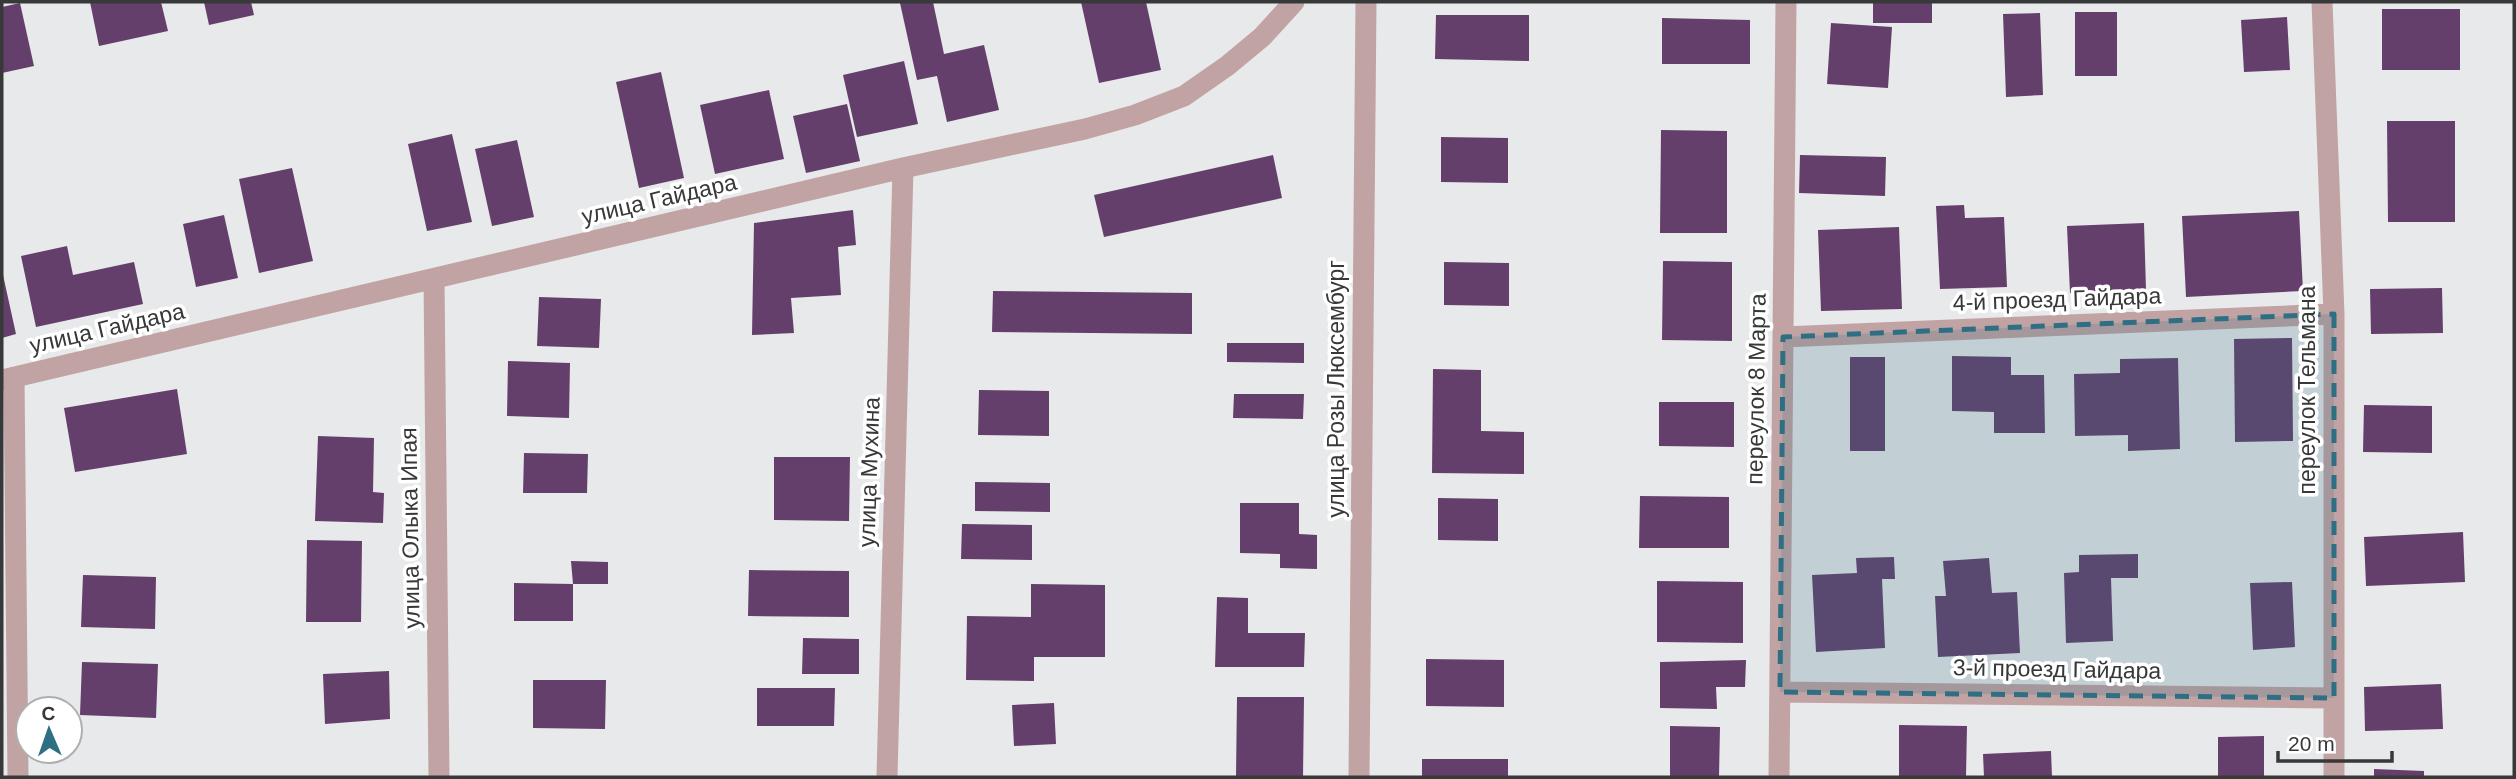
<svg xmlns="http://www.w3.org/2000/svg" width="2516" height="779" font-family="Arial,sans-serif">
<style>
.building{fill:#643f6b}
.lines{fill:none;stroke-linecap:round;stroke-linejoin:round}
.street{stroke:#c2a3a4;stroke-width:21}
.marked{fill:#2f6f83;fill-opacity:0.2;stroke:#2f6f83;stroke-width:5;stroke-dasharray:14 9;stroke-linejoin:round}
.labels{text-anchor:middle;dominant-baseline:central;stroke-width:7;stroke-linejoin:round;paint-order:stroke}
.street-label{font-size:23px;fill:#373838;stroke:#fff}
</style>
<rect width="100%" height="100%" fill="#e8e9ea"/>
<path class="building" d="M90,2H161L168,31L99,46Z
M204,2H251L254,15L209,25Z
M906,2H933L944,54L984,45L999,110L947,122L937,76L917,80L900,3Z
M1081,2H1146L1161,70L1099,83Z
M1873,2H1932V23H1873Z
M20,3L34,66L2,73V7Z
M2382,9H2460V70H2382Z
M2075,12H2117V76H2075Z
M2040,13L2043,95L2006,97L2003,14Z
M1436,15H1529V61L1435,59Z
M2287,17L2290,70L2244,72L2241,20Z
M1662,18L1750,20V64H1662Z
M1831,23L1892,27L1888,88L1827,84Z
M904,61L918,124L857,137L843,75Z
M661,72L684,178L639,188L616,82Z
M769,90L784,159L715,174L700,105Z
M847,104L860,161L806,173L793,116Z
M2387,121H2455V222H2388Z
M1661,130L1727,131V233H1660Z
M452,134L472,222L427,231L408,144Z
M1441,137L1508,138V183L1441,182Z
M517,140L534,217L492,226L475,149Z
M1273,155L1282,198L1104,237L1094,195Z
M1800,155L1886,157L1885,196L1799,193Z
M292,168L313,261L259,273L239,179Z
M1964,205L1965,218L2004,217L2007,287L1940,289L1936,206Z
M853,210L856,245L838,247L841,295L791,298L794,333L752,335L754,223Z
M2299,211L2303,291L2186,297L2182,216Z
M224,215L238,278L196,287L183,224Z
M2144,223L2146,290L2070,293L2067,226Z
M1899,227L1902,309L1821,311L1818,230Z
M67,246L73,275L134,262L143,304L36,327L21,256Z
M1663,261L1732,262V341L1662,340Z
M1444,262L1509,263V306L1444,305Z
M3,275L16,334L2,338V276Z
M2442,288L2443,333L2371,334L2370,289Z
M993,291L1192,293V334L992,332Z
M539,297L601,299L599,348L537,346Z
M2292,338L2293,441L2235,442L2234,339Z
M1227,343H1304V363L1227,362Z
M1952,356L2011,357V375H2044L2045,433H1994V412L1952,411Z
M1850,357H1885V451H1850Z
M2178,358L2180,449L2128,451V435L2075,436L2074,374L2120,373V359Z
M508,361L570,363L569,418L507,416Z
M1433,369L1481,370V431L1524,432V474L1432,473Z
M177,389L187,454L75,472L64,408Z
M979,390L1049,391V436L978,435Z
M1234,394H1304L1303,419L1233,418Z
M1659,402H1734V447L1659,446Z
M2364,405L2432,406V453L2363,452Z
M318,436L374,438L373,492L384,493L383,523L315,521Z
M524,453L588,454L587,493H523Z
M774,457H850L849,521L774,520Z
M975,482L1050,483V512L975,511Z
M1640,496L1729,497V548H1639Z
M1438,498L1498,499V541L1438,540Z
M1240,503H1299V534L1317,535V569L1280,568V554L1240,553Z
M962,524L1032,525V560L961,559Z
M2463,532L2465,582L2366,586L2364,537Z
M307,540L362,541L361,622H306Z
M2138,554V578H2111L2113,641L2066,643L2064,573L2079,572V555Z
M1894,557L1895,579H1882L1885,648L1816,652L1812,575L1857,573L1856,558Z
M1989,558L1992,593L2017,592L2020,653L1938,657L1935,596H1946L1943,561Z
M571,561L608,562V584H573Z
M749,570L849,571V617L748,616Z
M83,575L156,577L155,629L81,627Z
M1657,581L1743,582V643L1657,642Z
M2292,582L2295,647L2253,650L2250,583Z
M514,583L573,584V621H514Z
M1031,584L1105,585V657H1034V681L966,680L967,616L1031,617Z
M1217,597L1248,598V633H1305L1304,667H1215Z
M803,638L859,639V674H802Z
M1426,659L1504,660V707L1426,706Z
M1746,660L1745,687H1716L1717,709L1660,708V662Z
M82,662L158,664L156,718L80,715Z
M389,671L390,719L325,724L323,674Z
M533,680H606L605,729L533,728Z
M2441,684L2443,729L2365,731L2364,687Z
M757,688H835L834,726H757Z
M1237,697H1304L1303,777H1236Z
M1054,703L1056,744L1014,746L1012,705Z
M1899,725L1967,726L1966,777H1899Z
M1670,726L1720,727L1719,777H1670Z
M2264,736V777H2218V737Z
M2051,751L2052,777H1984L1983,754Z
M1422,759H1508V777H1422Z
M2374,769L2424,771V777H2374Z"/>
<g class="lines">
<path class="street" d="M2322,2L2334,314V777
M434,279L439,777
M1783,337L2334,314
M14,377L18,777
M2,380L903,168L1085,129L1135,115L1184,96L1227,66L1262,37L1294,2
M1780,692L2334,698
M887,777L903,168
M1359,777L1366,2
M1779,777L1786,2"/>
</g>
<path class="marked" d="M2334,314V698L1780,692L1783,337Z"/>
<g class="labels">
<g class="street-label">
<text transform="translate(659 199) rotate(-13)">улица Гайдара</text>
<text transform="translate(2057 299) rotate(-2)">4-й проезд Гайдара</text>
<text transform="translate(107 328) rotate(-13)">улица Гайдара</text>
<text transform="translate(1336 389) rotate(-90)">улица Розы Люксембург</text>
<text transform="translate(1756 389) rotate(-89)">переулок 8 Марта</text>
<text transform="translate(2307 390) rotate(-90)">переулок Тельмана</text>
<text transform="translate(869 472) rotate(-88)">улица Мухина</text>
<text transform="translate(410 528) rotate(-91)">улица Олыка Ипая</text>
<text transform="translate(2057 669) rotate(1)">3-й проезд Гайдара</text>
</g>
</g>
<rect width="2516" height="779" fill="none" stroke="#373838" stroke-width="7"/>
<g transform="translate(49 730) rotate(358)"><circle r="33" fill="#ffffff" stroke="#afafaf" stroke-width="2"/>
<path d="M0-5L12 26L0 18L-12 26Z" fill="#2f6f83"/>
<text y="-10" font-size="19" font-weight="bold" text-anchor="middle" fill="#373838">С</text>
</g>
<path d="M2278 751v10h114v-10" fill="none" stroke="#373838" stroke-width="3.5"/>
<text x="2288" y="751" font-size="21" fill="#373838" stroke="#ffffff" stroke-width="5" paint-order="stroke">20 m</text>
</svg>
